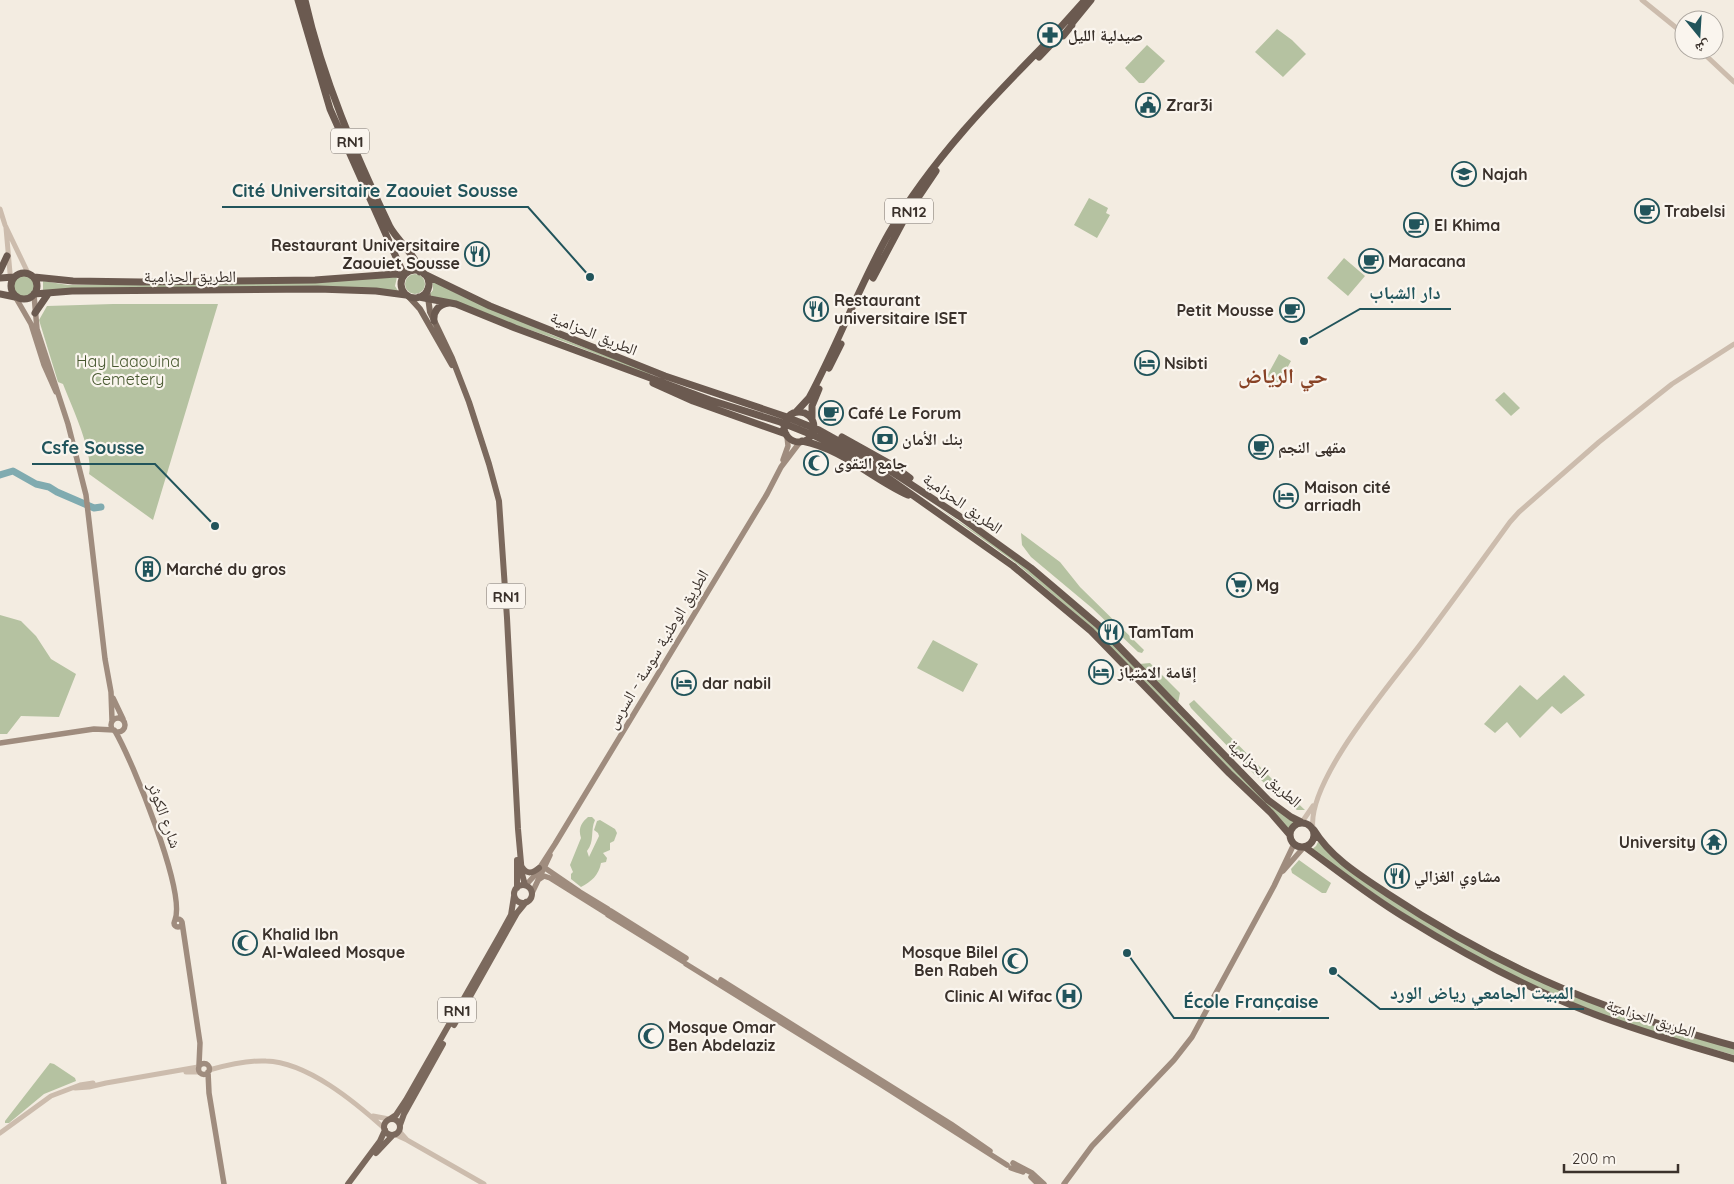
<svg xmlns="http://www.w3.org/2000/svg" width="1734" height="1184" font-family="Quicksand,'Noto Naskh Arabic',sans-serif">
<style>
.green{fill:#b5c2a1}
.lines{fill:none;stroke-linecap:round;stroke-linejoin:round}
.river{stroke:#80abb0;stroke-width:7}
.tertiary{stroke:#ccbcad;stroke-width:5}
.secondary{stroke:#9f8c7e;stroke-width:5.5}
.primary{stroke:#7b695d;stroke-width:6}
.trunk{stroke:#6b5a50;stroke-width:7}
.labels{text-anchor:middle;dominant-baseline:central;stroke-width:4.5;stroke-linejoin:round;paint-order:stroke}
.shield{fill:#faf5ee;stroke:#746c66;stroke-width:1}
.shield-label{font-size:15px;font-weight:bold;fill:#3a312b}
.poi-label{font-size:16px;font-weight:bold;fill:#3a312b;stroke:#faf5ee;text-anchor:start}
.street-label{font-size:16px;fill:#3a312b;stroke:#faf5ee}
.park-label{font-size:16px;fill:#47582f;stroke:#faf5ee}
.district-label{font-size:21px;font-weight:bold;fill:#884225;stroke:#faf5ee}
.leader{fill:none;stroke:#21545b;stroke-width:2}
.callout-dot{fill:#21545b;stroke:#faf5ee;stroke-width:2}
.callout-label{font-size:18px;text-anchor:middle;font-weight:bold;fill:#21545b;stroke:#faf5ee;stroke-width:4.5;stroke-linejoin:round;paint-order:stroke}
</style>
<rect width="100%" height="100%" fill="#f3ece1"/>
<path class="green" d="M1277,29L1292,40L1306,54L1283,77L1255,52Z
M1147,45L1165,61L1144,83H1139L1125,68Z
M1089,198L1108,208L1106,213L1110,215L1097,238L1074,225Z
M1344,258L1365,276L1348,296L1327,278Z
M405 284a10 10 0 1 1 20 0a10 10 0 1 1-20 0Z
M13 286a11 11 0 1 1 22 0a11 11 0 1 1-22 0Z
M397,277L395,286L398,291L43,292V281L68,285L224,283Z
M432,278L552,335L651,373L650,375L565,342L429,295L433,290Z
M113,304H218L153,520L89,474C94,453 71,405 63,384L58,382L39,320L47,306Z
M1279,354L1291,361L1279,383L1267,376Z
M1504,392L1520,408L1511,416L1495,400Z
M936,506L1018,561L1096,627L1294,821L1288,829L1093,629L1016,563Z
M1021,533L1060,562L1080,587L1144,650L1142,653L1138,652L1092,608L1031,557L1022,545Z
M0,615L21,621L36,636L51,659L76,674L59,717L21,716L7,734H0Z
M933,640L978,664L963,692L917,668Z
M1150,663L1180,693L1178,703L1139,664Z
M1564,675L1585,695L1561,714L1552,706L1520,738L1507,722L1495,733L1484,724L1520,685L1537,700Z
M1194,700L1273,780L1305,810H1297L1289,804L1255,775L1191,708L1189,704Z
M588,817H592L595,820C590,831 595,841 587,851L589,857L599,836L598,833L594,830L597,821L600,820L615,829L617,833L614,841L610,843V850L603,853L607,858L606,862L601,863C599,875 591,882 581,887L571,879V874L573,872L570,865L581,838C578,829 581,823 588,817Z
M1318,842L1415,913L1597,1004L1734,1048V1055L1676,1039L1599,1014L1504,972L1483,961L1395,908L1311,850L1316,846Z
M1299,860L1331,883L1326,893H1322L1292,873L1291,869Z
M50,1063L54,1064L75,1078L76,1081L44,1094L9,1123H5V1121Z"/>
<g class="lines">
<path class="river" d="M0,475L13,471L36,484L49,487L57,492L94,508L101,507"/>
<path class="tertiary" d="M1642,0L1684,34
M1700,50L1734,82
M0,209L5,225L28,273
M6,228L11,284
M1302,822L1313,806
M1313,829C1306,781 1393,681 1422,642C1452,602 1481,562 1510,522L1519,512L1599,442L1648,403L1672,384L1734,344
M209,1070C227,1065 247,1060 266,1061C307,1062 355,1102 385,1129
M186,1072H199
M75,1088L89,1087L106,1083L198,1067
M373,1116L389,1119
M0,1133L51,1096L80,1085L93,1083
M394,1134L407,1140L399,1131
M407,1140L484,1184"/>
<path class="secondary" d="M34,295L37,329L68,424L86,495L105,659L111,692L112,720
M16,298L31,324L44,365L56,392
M783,460L788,446L787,436
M113,698L123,719
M111 725a7 7 0 1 1 14 0a7 7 0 1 1-14 0Z
M115,731C132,760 186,891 175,920
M0,743L94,729L114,730
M539,868H545L580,892L608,909
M1283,871L1304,847
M538,880L544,876L550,878L606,913
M526,885L535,875L555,844L767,494L781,467L800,442
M532,893L550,855
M611,911L686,958
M608,915L684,962
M174 923a4 4 0 1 1 8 0a4 4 0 1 1-8 0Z
M182,922L200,1043L199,1065
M686,964L880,1084L1007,1165
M721,980L951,1124L990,1151
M198.5 1069a5.5 5.5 0 1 1 11 0a5.5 5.5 0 1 1-11 0Z
M208,1072L209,1093L224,1184
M1013,1163L1032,1173L1044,1184
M1011,1168L1023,1172
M1031,1177L1038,1184
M1064,1184L1092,1146L1174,1060L1192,1037L1274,886L1294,844"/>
<path class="primary" d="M427,290L430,312L452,358L469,402L489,464L499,501L507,618L518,829L522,874L525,885
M409,297L420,309L452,365
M517,860V888
M522,867C527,875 533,873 539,868
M514 894a9 9 0 1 1 18 0a9 9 0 1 1-18 0Z
M454,1025L517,913L526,902
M390,1119L396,1115L406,1100L500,935L511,915L514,896
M384 1127a8 8 0 1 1 16 0a8 8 0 1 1-16 0Z
M400,1125L404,1114L443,1044
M376,1153L393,1135
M348,1184L380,1141L385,1130"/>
<path class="trunk" d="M298,0L330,109L404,275
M305,0C323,80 355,153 390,227C397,240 419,259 420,272
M1067,20L1072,21V25L1063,36H1059L1057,34V31Z
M1067,20L1085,0
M1073,22L1091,0
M1039,57L1057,38
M401 284a14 14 0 1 1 28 0a14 14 0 1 1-28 0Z
M0,271L7,256
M11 286a13 13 0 1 1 26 0a13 13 0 1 1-26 0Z
M424,274L490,306L665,376L784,416L819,430L880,464L959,516L1031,568L1057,590L1098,625L1268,800L1291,817L1301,822
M34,277L73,281L141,282L315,280L396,274L403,276
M0,278L14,277
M873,278L907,214L936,171
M0,294L15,297
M34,294L72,291L318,289L376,291L406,295
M419,297L456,304L515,328L710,400L780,422L815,436L841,448L877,470L1013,566L1091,631L1229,773L1271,813L1290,835
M35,313L48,294
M434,321C433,311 439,304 449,303
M829,368L841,344
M653,383L693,401L786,434
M796,412L809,398C838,344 859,286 889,233C933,157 995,95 1057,32
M784 427a15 15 0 1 1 30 0a15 15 0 1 1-30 0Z
M812,419V406L819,389
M842,437L894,466L910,478
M802,441C843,449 872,479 908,495
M1290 835a12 12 0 1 1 24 0a12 12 0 1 1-24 0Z
M1314,830C1331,858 1361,876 1388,894C1456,939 1531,978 1607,1006C1649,1022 1691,1034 1734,1046
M1305,847C1338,871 1369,896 1404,917C1462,953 1523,986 1586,1011C1634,1030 1684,1044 1734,1059"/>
</g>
<defs>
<symbol id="pharmacy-ring" viewBox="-11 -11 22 22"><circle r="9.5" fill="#faf5ee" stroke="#21545b" stroke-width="1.5"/><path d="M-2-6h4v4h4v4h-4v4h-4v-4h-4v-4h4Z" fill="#21545b"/></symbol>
<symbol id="civic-ring" viewBox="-11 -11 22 22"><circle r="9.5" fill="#faf5ee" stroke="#21545b" stroke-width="1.5"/><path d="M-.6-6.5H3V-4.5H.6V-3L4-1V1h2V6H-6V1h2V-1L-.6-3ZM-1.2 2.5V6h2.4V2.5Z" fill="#21545b"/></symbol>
<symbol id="school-ring" viewBox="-11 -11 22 22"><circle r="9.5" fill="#faf5ee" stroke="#21545b" stroke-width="1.5"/><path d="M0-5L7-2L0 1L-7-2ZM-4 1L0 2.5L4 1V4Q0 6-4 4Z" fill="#21545b"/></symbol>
<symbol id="cafe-ring" viewBox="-11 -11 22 22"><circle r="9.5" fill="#faf5ee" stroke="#21545b" stroke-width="1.5"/><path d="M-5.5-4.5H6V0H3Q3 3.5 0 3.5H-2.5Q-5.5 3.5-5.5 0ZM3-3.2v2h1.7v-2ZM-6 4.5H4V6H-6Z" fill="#21545b"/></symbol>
<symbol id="restaurant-ring" viewBox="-11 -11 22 22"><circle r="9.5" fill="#faf5ee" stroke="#21545b" stroke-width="1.5"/><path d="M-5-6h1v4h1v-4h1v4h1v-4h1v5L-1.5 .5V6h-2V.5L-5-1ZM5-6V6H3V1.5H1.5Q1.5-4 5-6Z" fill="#21545b"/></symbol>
<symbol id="hotel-ring" viewBox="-11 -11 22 22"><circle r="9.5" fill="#faf5ee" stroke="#21545b" stroke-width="1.5"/><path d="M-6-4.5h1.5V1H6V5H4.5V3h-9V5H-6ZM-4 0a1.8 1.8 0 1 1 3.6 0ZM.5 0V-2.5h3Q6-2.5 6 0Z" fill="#21545b"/></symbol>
<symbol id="bank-ring" viewBox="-11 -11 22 22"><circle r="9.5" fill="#faf5ee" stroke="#21545b" stroke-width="1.5"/><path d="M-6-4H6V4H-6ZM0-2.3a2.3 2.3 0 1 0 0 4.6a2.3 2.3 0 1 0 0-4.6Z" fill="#21545b"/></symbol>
<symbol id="mosque-ring" viewBox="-11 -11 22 22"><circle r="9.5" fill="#faf5ee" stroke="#21545b" stroke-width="1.5"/><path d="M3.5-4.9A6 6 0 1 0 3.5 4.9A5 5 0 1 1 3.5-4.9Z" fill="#21545b"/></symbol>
<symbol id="building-ring" viewBox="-11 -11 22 22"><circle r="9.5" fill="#faf5ee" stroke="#21545b" stroke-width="1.5"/><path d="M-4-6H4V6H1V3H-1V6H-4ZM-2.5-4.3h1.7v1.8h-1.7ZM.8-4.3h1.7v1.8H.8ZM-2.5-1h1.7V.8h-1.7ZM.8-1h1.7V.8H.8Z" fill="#21545b"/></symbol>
<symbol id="supermarket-ring" viewBox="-11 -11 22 22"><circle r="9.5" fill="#faf5ee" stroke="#21545b" stroke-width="1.5"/><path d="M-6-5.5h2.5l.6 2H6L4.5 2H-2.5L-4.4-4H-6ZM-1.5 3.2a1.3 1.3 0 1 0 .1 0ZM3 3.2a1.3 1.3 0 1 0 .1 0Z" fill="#21545b"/></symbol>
<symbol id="temple-ring" viewBox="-11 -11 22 22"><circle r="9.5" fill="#faf5ee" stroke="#21545b" stroke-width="1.5"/><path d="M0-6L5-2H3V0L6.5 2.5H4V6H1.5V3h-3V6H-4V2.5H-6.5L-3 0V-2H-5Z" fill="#21545b"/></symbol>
<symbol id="hospital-ring" viewBox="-11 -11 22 22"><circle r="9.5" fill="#faf5ee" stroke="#21545b" stroke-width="1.5"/><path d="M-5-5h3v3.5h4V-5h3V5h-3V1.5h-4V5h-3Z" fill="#21545b"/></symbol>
</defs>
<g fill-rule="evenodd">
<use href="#pharmacy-ring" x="1036" y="21" width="28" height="28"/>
<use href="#civic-ring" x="1134" y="91" width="28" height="28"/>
<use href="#school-ring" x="1450" y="160" width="28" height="28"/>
<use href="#cafe-ring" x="1633" y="197" width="28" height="28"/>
<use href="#cafe-ring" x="1402" y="211" width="28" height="28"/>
<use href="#restaurant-ring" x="463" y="240" width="28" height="28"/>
<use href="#cafe-ring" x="1357" y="247" width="28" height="28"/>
<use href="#restaurant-ring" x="802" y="295" width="28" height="28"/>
<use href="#cafe-ring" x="1278" y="296" width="28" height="28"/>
<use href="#hotel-ring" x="1133" y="349" width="28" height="28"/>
<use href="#cafe-ring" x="817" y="399" width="28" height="28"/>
<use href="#bank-ring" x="871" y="425" width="28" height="28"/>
<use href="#cafe-ring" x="1247" y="433" width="28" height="28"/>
<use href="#mosque-ring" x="802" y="449" width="28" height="28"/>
<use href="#hotel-ring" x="1272" y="482" width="28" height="28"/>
<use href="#building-ring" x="134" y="555" width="28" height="28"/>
<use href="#supermarket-ring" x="1225" y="571" width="28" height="28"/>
<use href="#restaurant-ring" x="1097" y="618" width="28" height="28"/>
<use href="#hotel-ring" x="1087" y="658" width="28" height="28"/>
<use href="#hotel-ring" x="670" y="669" width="28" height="28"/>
<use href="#temple-ring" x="1700" y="828" width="28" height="28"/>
<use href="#restaurant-ring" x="1383" y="862" width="28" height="28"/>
<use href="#mosque-ring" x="231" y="929" width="28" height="28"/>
<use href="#mosque-ring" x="1001" y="947" width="28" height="28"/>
<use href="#hospital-ring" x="1055" y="982" width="28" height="28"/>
<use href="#mosque-ring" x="637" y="1022" width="28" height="28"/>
</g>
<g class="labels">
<g class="shield">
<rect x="331" y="128.5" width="38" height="25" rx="4"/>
<rect x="885" y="198.5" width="48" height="25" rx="4"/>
<rect x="487" y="583.5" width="38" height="25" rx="4"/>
<rect x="438" y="997.5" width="38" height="25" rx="4"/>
</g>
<g class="shield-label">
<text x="350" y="141">RN1</text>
<text x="909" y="211">RN12</text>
<text x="506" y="596">RN1</text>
<text x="457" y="1010">RN1</text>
</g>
<g class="poi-label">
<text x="1068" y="35">صيدلية الليل</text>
<text x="1166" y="105">Zrar3i</text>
<text x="1482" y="174">Najah</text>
<text x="1664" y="211">Trabelsi</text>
<text x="1434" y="225">El Khima</text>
<text x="460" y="245" text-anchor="end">Restaurant Universitaire<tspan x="460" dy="18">Zaouiet Sousse</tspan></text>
<text x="1388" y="261">Maracana</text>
<text x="834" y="300">Restaurant<tspan x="834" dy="18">universitaire ISET</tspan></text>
<text x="1274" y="310" text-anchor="end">Petit Mousse</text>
<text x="1164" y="363">Nsibti</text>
<text x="848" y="413">Café Le Forum</text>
<text x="902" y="439">بنك الأمان</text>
<text x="1278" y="447">مقهى النجم</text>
<text x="834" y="463">جامع التقوى</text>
<text x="1304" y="487">Maison cité<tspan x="1304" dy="18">arriadh</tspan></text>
<text x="166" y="569">Marché du gros</text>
<text x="1256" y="585">Mg</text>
<text x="1128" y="632">TamTam</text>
<text x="1118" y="672">إقامة الامتياز</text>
<text x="702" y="683">dar nabil</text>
<text x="1696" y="842" text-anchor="end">University</text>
<text x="1414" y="876">مشاوي الغزالي</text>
<text x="262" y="934">Khalid Ibn<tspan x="262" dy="18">Al-Waleed Mosque</tspan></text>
<text x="998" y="952" text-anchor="end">Mosque Bilel<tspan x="998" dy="18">Ben Rabeh</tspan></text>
<text x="1052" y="996" text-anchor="end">Clinic Al Wifac</text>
<text x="668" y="1027">Mosque Omar<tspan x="668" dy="18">Ben Abdelaziz</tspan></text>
</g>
<g class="street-label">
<text x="190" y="276">الطريق الحزامية</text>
<text transform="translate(594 333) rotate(22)">الطريق الحزامية</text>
<text transform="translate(963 503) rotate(35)">الطريق الحزامية</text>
<text transform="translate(657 649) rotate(-59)">الطريق الوطنية سوسة - السرس</text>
<text transform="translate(1265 773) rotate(42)">الطريق الحزامية</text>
<text transform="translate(165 815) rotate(70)">شارع الكوثر</text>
<text transform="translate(1651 1018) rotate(18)">الطريق الحزامية</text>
</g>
<g class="park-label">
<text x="128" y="361">Hay Laaouina<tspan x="128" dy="18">Cemetery</tspan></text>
</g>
<g class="district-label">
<text x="1283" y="375">حي الرياض</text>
</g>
</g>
<path class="leader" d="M590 277L528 207H222M1304 341L1360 309H1451M215 526L155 464H32M1333 971L1380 1009H1584M1127 953L1174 1018H1329"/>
<g class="callout-dot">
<circle cx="590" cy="277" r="5"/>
<circle cx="1304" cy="341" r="5"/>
<circle cx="215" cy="526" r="5"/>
<circle cx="1333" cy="971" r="5"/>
<circle cx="1127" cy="953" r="5"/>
</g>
<g class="callout-label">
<text x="375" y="197">Cité Universitaire Zaouiet Sousse</text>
<text x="1405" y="299">دار الشباب</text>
<text x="93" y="454">Csfe Sousse</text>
<text x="1482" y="999">المبيت الجامعي رياض الورد</text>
<text x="1251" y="1008">École Française</text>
</g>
<g transform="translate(1699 35) rotate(162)"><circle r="24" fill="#faf5ee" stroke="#ada7a0"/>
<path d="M0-4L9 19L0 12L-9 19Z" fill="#21545b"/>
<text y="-8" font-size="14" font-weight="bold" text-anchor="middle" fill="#3a312b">ش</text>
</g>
<path d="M1564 1164v8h114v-8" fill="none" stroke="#3a312b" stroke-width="2.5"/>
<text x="1572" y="1164" font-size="15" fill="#3a312b" stroke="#faf5ee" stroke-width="4" paint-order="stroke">200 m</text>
</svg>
